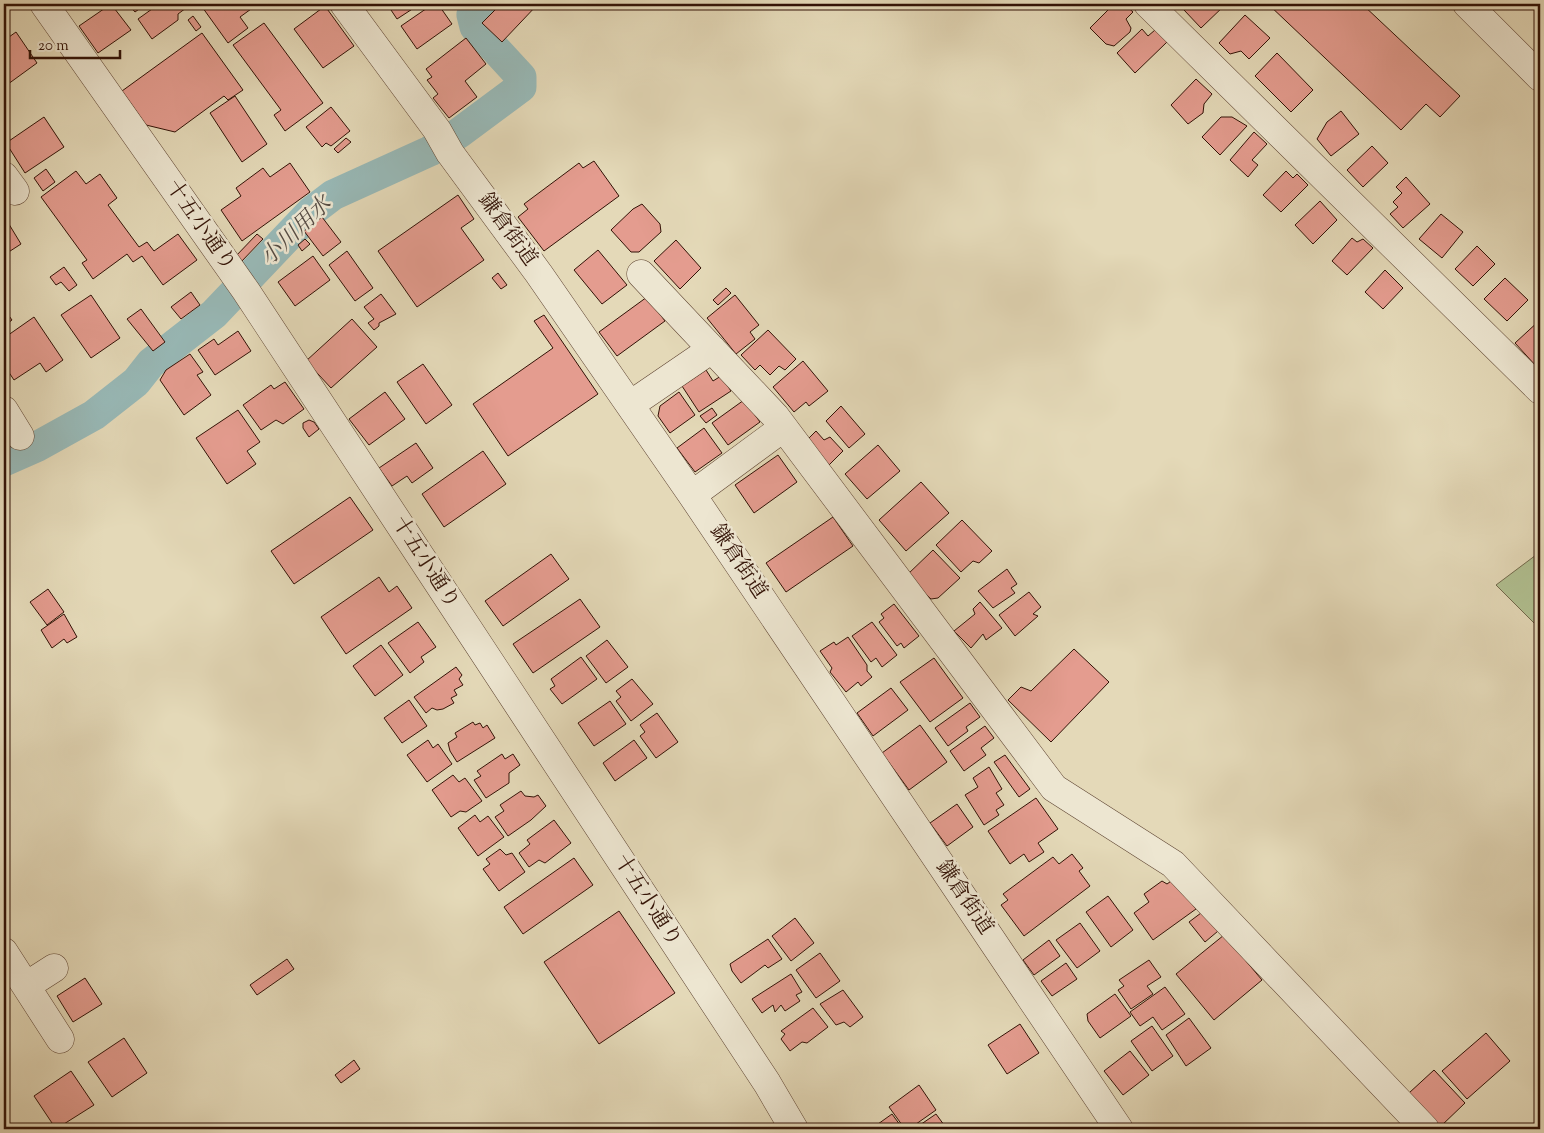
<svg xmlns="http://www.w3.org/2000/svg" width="1544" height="1133" font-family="'Sorts Mill Goudy','Noto Serif JP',serif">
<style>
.green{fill:#b1c091;stroke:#72694c}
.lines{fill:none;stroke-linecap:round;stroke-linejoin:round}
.canal{stroke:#98b9b7;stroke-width:31}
.building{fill:#e49c8f;stroke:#321206}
.minor-casing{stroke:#5e4432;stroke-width:29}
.minor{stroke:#ede6d1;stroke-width:28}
.labels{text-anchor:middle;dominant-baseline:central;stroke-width:5;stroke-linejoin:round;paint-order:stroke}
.street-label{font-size:21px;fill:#321206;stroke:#ede6d1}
.water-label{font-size:22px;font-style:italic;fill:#564c44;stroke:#ede6d1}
</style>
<rect width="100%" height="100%" fill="#e4d9b8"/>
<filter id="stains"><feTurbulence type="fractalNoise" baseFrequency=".004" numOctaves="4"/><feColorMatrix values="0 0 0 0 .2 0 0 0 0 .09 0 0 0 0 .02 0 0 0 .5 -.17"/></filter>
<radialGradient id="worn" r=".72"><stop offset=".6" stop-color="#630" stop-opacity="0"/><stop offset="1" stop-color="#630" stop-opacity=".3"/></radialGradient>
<path class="green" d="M1540,552V629L1496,585Z"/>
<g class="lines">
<path class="canal" d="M4,461L38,446L94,415L136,382L151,363L214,314L312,211L333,195L430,151L459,133L521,87V77L475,27L472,15L483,4"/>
</g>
<path class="building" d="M111,4L131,30L98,53L79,26Z
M128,4H146L135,12Z
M159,4H183L186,8L178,14V20L152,39L138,19Z
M200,4H258L240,17L248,28L228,43Z
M387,4H420L397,19Z
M433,4H438L452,24L417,49L401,26Z
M501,4H538L502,42L482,23Z
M1114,4H1124L1133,12L1126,19L1131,28L1130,32L1114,46L1106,44L1090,28Z
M1190,4H1226L1201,28L1184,10Z
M1268,4H1362L1460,96L1440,117L1426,104L1401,130Z
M325,6L354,46L323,68L294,29Z
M1245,15L1270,38L1249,59L1241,51L1230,54L1219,43Z
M193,16L201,27L196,31L188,20Z
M264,23L323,103L285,131L274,115L281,110L233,45Z
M1142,29L1148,36L1155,30L1167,42L1135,73L1117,53Z
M16,32L37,63L4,87V36L9,37Z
M202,33L243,90L228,100L224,96L175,132L146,125L122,91Z
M466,38L486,64L465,81L477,97L449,118L433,98L438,94L427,80L432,77L426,69Z
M1277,53L1313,90L1291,112L1255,76Z
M1196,79L1212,94L1204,104L1203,113L1188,124L1171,105Z
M235,96L267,144L242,162L210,113Z
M331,107L350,131L331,146L326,143L322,147L306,127Z
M1341,111L1359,134L1331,156L1317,139L1327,122Z
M44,117L64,147L25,173L6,143Z
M1221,117H1232L1247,126L1220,155L1202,137Z
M1254,132L1267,144L1252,160L1258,165L1248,177L1230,160Z
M346,138L351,142L338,153L334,149Z
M1372,146L1388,163L1363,187L1347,170Z
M594,161L619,196L544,251L518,217L528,209L524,204L579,163L583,168Z
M290,163L310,192L242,241L221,210L241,196L236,188L263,168L270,177Z
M46,169L55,182L43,191L34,178Z
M76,171L86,184L100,174L117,198L108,205L139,247L147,242L154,251L178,234L197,260L163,285L142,256L133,262L127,254L93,279L82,263L87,260L41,197Z
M1286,171L1293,178L1297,174L1308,185L1281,212L1263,195Z
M1406,177L1430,204L1403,228L1390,214L1398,207L1393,202L1402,193L1396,187Z
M458,195L474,219L461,228L484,260L417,307L378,251Z
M1320,201L1337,220L1313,244L1295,225Z
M642,204L660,224L661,232L639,252H631L611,230L633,209Z
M1441,214L1463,232L1442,258L1419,239Z
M4,216L21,244L4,255Z
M322,217L341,242L323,256L304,231Z
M257,234L263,239L241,262L235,257Z
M1352,238L1357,242L1363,239L1373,248L1347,275L1332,261Z
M305,239L310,244L302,251L298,245Z
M676,240L701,268L680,289L654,261Z
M1477,246L1495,264L1473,286L1455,269Z
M598,250L627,285L602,304L574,270Z
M347,251L373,288L355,301L329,265Z
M313,256L330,280L295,306L278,282Z
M64,267L77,285L69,291L61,282L56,285L50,277Z
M1385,270L1403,288L1383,309L1365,292Z
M498,273L507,285L501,289L492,278Z
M1505,278L1528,300L1507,321L1484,299Z
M726,288L731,293L718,305L713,300Z
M191,292L200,305L181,319L171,307Z
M381,294L396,314L379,323V326L374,330L368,323L374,319L364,307Z
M91,295L120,338L91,358L61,315Z
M735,295L759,325L750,332L755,339L736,354L707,318Z
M647,297L665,321L617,356L599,332Z
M4,309L12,320L4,326Z
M141,309L165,342L153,351L127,319Z
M544,315L598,394L508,456L473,404L553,348L534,321Z
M34,317L63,360L46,372L40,363L14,380L4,365V338Z
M352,319L377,347L331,388L306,361Z
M1540,320V362L1536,366L1515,343Z
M768,330L796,359L785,370L779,366L770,375L760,365L755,370L741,355Z
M238,331L251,351L215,375L198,350L214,339L218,345Z
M190,354L203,372L197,375L211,395L184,415L160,380L166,370Z
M803,361L828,391L809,406L806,402L794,412L773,387Z
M423,364L452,405L426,424L397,382Z
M706,370L713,381L721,376L731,391L699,412L682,386Z
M285,382L304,409L283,424L276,420L261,430L243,405L271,385L274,389Z
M385,392L405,419L369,445L349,419Z
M679,392L695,415L670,433L658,416L660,406Z
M744,400L760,422L728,445L712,423Z
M841,406L865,434L849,448L826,421Z
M712,408L717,415L706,423L700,416Z
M238,410L260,442L247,451L256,464L227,484L196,438Z
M309,420L314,422L319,429L309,437L303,428V423Z
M704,428L722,453L695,472L677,448Z
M816,431L824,440L830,437L843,451L829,465L806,441Z
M416,443L433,468L412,483L407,476L392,486L379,468Z
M878,445L900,471L867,499L845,474Z
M483,451L506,484L444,527L422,494Z
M778,455L797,482L754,513L735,485Z
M921,482L949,513L906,551L879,520Z
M350,497L373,530L294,584L271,551Z
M833,517L853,546L786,592L766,563Z
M962,520L992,551L979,563L973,561L961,572L936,545Z
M933,550L960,578L938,598L931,599L907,575Z
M551,554L569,579L503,626L485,601Z
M1007,569L1017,584L1011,588L1015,593L993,608L978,591Z
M379,577L389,592L397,586L412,608L346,654L321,617Z
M48,589L64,612L47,625L30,602Z
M1029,592L1041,607L1033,614L1038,616L1015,636L999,615Z
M580,599L600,627L533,673L513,644Z
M980,602L1002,628L986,640L983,634L971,648L954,631L975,614L973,609Z
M894,604L919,636L904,648L901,643L897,646L879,622L884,618L881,614Z
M64,614L77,637L67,643L64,639L52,648L41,630Z
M418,622L436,647L421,657L424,662L410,673L388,643Z
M872,622L897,655L882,667L876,658L871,662L852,636Z
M848,637L867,665V671L872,677L861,686L858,682L846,692L830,672L832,668L820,651L834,642L836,645Z
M607,640L628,667L606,683L586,656Z
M381,645L403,675L375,696L353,666Z
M1074,649L1109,682L1051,742L1008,700L1021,687L1031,691Z
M581,657L597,679L562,704L550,689L555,686L551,679Z
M934,658L963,698L930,722L900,682Z
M456,667L462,675L459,679L463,685L454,690L457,695L451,698L454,703L443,709L437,710L432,708L426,713L414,697Z
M632,679L653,704L631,721L616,701L621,697L616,691Z
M891,688L908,710L873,736L857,713Z
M409,700L427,726L402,743L384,718Z
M610,701L626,724L594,746L578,723Z
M970,703L980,717L966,727L968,731L948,746L935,728Z
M657,713L678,742L656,758L640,736L645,732L640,725Z
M473,722L475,725L480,723L483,728L487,725L495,738L457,762L450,751L448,743L457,737L455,733Z
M920,725L947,762L909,790L882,753Z
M985,726L994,738L981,748L986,755L964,771L950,751Z
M428,740L433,748L438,744L452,764L427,782L407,755Z
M634,740L647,758L615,781L603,763Z
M502,754L505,759L513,754L520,765L509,773V783L486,798L474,780L481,776L477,771Z
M1005,755L1030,789L1019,797L994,762Z
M989,767L1002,789L996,793L1004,805L996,810L999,815L984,825L965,795L978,787L973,778Z
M453,775L459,782L465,778L482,801L466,812L460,811L451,817L432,790Z
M521,791L525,796L534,797L538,795L546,806L531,820L508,836L495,817L504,811L500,805Z
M1036,798L1058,829L1038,843L1044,852L1029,862L1024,854L1010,864L988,831Z
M957,804L973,827L947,846L930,823Z
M475,815L480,822L488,816L504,837L478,856L458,828Z
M554,820L571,843L545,863L539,860L529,867L519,853L530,844L527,840Z
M500,849L506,855L512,853L525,872L499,891L483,869L490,864L486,859Z
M1072,854L1083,868L1079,871L1090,886L1024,936L1001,905L1008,900L1003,894L1053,857L1059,864Z
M574,858L593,885L523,934L504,907Z
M1174,879L1196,909L1153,940L1134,913L1149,902L1144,894L1162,881L1167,884Z
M1108,896L1133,930L1111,947L1086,912Z
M1209,907L1224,926L1205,942L1189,922Z
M619,911L675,993L599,1044L544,962Z
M795,918L814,943L791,961L772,936Z
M1080,923L1100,951L1077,968L1056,940Z
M1224,935L1262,980L1214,1020L1176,974Z
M768,939L782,959L768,968L765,965L741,983L732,971L730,964Z
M1049,940L1060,956L1034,975L1023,960Z
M820,953L840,981L816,998L796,970Z
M287,959L294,969L257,995L250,985Z
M1149,960L1161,977L1147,986L1153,994L1131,1009L1118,990L1124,986L1119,980Z
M1066,963L1077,979L1052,996L1041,981Z
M791,974L802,992L796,995L800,1001L785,1011L781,1005L775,1012L773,1005L762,1013L752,999Z
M85,978L102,1004L73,1022L57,996Z
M1165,987L1185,1014L1162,1030L1153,1017L1140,1026L1130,1012Z
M843,990L863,1017L850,1027L844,1022L836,1025L820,1004Z
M1115,994L1131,1016L1100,1038L1088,1021L1087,1014Z
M813,1008L828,1027L807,1043L802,1042L790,1051L781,1039L785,1034L781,1031Z
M1189,1018L1211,1048L1186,1066L1166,1035Z
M1020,1024L1039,1053L1007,1074L988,1045Z
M1152,1026L1173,1056L1152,1071L1131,1041Z
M1486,1033L1510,1061L1467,1099L1442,1071Z
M124,1038L147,1073L112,1097L88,1062Z
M1130,1051L1149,1075L1123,1095L1104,1071Z
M354,1060L360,1069L341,1083L335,1075Z
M1434,1070L1465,1103L1440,1127L1409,1093Z
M71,1071L94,1105L56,1129L34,1096Z
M919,1085L936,1110L909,1129H905L889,1107Z
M892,1114L903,1129H871Z
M936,1114L947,1129H914Z"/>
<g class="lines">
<defs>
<path id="minor" d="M44,4L246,291L767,1083L794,1129
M344,4L437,130L450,153L539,274L692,495L1119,1129
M1148,4L1540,390
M1467,4L1540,77
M4,176L15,191
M641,274L775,416L1054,788L1173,864L1425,1129
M630,405L712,349
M4,410L20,436
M692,495L783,428
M4,952L60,1039
M26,986L54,968"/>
</defs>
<use href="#minor" class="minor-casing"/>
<use href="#minor" class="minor"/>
</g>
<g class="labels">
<g class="street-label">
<text transform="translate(200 226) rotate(55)">十五小通り</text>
<text transform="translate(507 230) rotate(54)">鎌倉街道</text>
<text transform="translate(738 562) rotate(56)">鎌倉街道</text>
<text transform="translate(425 563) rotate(57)">十五小通り</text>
<text transform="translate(964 898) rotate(56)">鎌倉街道</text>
<text transform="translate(647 901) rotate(57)">十五小通り</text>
</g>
<g class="water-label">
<text transform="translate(297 232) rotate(-44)">小川用水</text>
</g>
</g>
<rect width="1544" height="1133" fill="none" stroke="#e4d9b8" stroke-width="20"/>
<rect x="5" y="5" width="1534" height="1123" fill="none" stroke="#321206" stroke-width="2.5"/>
<rect x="10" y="10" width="1524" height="1113" fill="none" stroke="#321206"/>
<path d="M30 50v8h90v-8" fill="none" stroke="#321206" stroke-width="2.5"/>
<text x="38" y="50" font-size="15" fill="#321206" stroke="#ede6d1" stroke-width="4" paint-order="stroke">20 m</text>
<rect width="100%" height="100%" filter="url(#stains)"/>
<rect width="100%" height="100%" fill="url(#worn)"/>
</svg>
